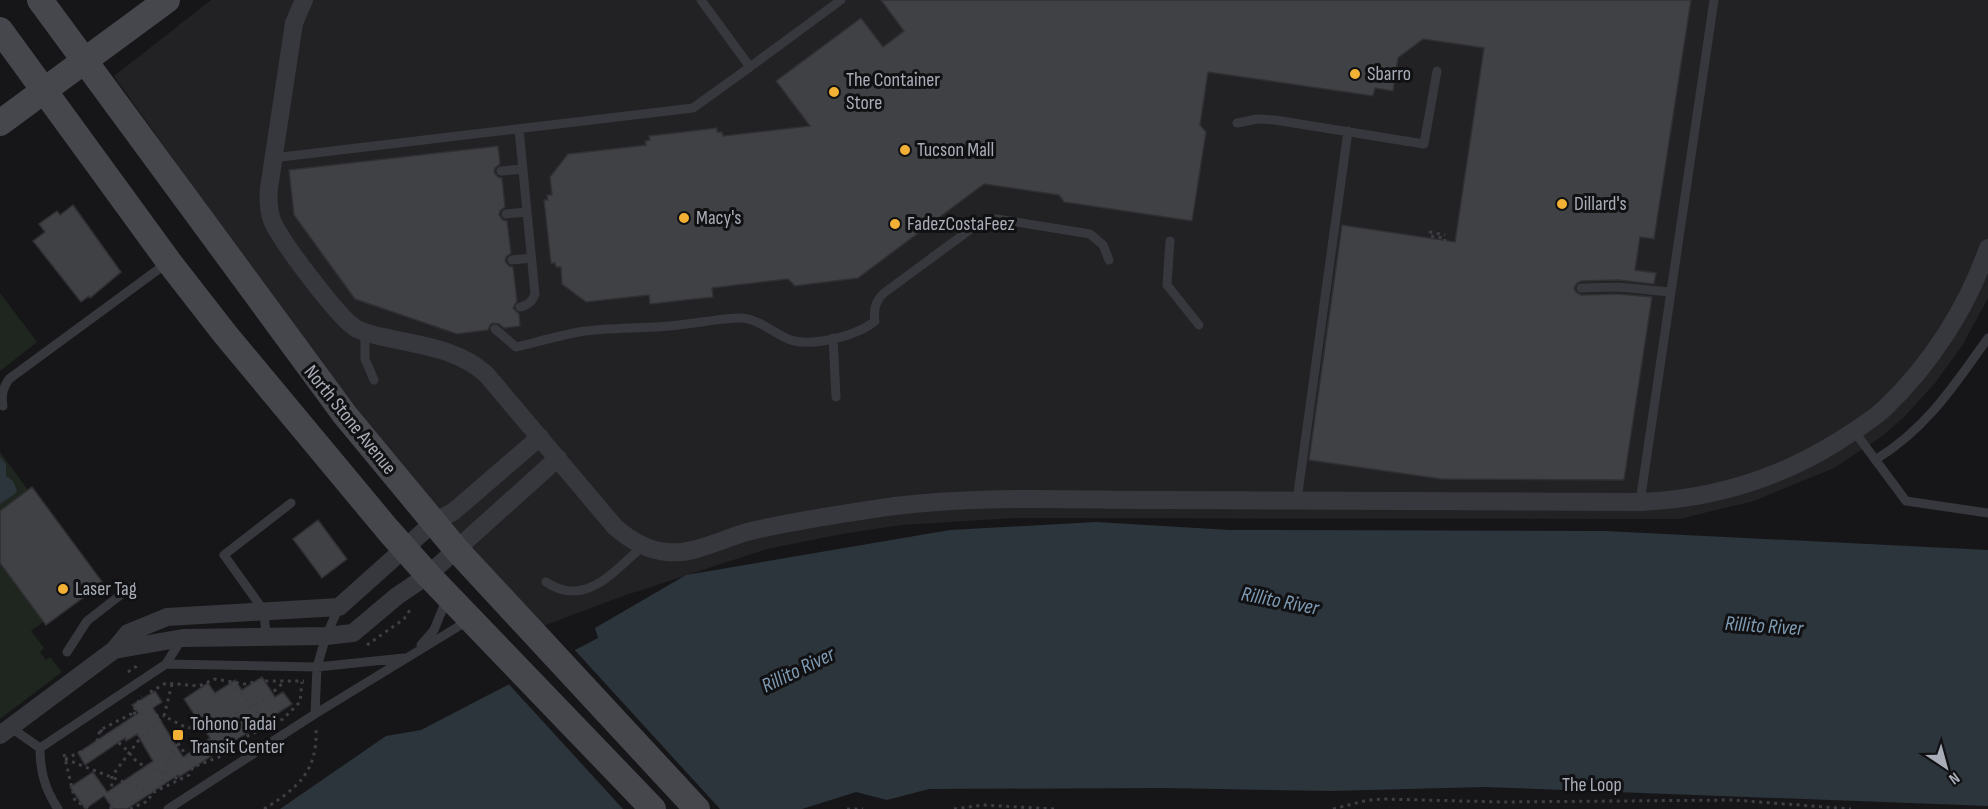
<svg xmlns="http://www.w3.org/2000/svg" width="1988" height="809" font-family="'Sofia Sans Condensed',sans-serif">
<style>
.built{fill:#222225}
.green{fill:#1e261f}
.water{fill:#2c353c}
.pier{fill:#161618}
.building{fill:#404145;stroke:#303034;stroke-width:1.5}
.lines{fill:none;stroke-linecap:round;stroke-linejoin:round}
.path{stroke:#3d3f44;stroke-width:3;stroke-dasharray:3 4.5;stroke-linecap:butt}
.lane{stroke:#37383d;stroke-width:9}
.street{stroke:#37383d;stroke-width:18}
.secondary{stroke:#45474d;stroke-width:26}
.poi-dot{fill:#f2b134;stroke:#111113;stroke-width:2}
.labels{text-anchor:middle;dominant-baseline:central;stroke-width:6;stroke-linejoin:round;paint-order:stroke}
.poi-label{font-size:20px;fill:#a8adb8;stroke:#111113;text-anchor:start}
.street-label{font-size:20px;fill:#a8adb8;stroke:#111113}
.water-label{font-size:21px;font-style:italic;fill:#7f9bb3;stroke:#111113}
</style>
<rect width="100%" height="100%" fill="#161618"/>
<path class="built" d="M211,0H1988V298L1962,346L1935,383L1904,417L1881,437L1834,468L1754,501L1679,519L1016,518L901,525L842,534L767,549L623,596L543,626L399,466L330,379L114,76Z"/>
<path class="green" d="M0,293L37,342L0,371Z
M0,452L96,583L31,631L44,648L40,652L46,660L50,657L62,672L0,719Z"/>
<path class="water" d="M0,457L6,464V476L13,481L17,490L15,494L0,504Z
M1096,522L1230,530L1605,531L1988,550V806L1485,787L1331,791L1163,788L929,789L887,800L856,792L802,809H280L386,736L421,730L598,638L595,628L686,575L950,530Z"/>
<path class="pier" d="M572,647L720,809H623L506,681Z"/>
<path class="building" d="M881,0H1691L1654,239L1640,237L1635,270L1656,273L1654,284L1618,280L1581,281L1577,283L1574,288L1576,292L1581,295L1618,294L1652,297L1624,480L1441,479L1309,460L1342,225L1455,242L1484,48L1423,39L1398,58L1393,91L1375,88L1373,96L1208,72L1200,125L1206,132L1192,221L1064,202L1059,195L984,184L858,278L795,286L788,279L712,288L713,297L650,304L649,295L586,302L562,284L561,267H556L555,263H551L544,200H548L547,195H552L550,177L568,154L646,145L645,141L650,140L649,136L717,128V132H722L723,136L810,126L776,81L861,18L883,47L904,31Z
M498,146L500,164L495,168L494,172L498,177L502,178L505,207L500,211L499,215L503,220L507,221L511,253L506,257L505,261L509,266L513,267L517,301L513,308L519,314L520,326L504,328L499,324L493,323L490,325L488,330L457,334L355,299L294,215L289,170Z
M73,205L121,272L90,298L89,296L81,302L33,241L45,232L39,224L57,211L60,215Z
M32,487L103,583L46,625L0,563V511Z
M318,520L347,559L322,578L293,539Z
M262,677L275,697L283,692L292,704L179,777L178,775L127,809H113L104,796L85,809L70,787L93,772L107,792L153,761L137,734L126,741L125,738L85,765L78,753L138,713L132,705L155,691L162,702L153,708L183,757L210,738L184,699L208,683L215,693L235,680L242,690Z"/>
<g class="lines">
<path class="path" d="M1445,242V238L1430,236V232L1445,235
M367,645L404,619L412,607
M128,672L140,664
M230,683L252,705L268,726
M172,684L164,716L185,727L218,732L235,742
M150,692L166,683L199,686L215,679L245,684L260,681H304
M133,713L164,716
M100,730L123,746L138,763L179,779
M211,731C225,713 243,712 261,701C270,696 277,688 284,682
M178,743L193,766
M64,754L75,801L91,809
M65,759L96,745L100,730L133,713L141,696
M65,759L152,793
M160,789L170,759L185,727
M111,809L112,776L141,737L164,716
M130,809L148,801L152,793L189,775L193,767L227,754L235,742L283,719L300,702L302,682
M264,809C298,788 318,771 316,728
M847,809H863
M954,809L983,805L1054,809
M1333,809L1368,800L1384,799L1503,802L1733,800L1851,809"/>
<path class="lane" d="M701,0L750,67L841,0
M1237,123L1257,119L1275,120L1424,144L1437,71
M519,129L535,294C532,302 528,305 520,307
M273,158L693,108L750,67
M501,171L523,169
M506,214L527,212
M1170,241L1167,285L1199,325
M512,260L531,258
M1581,288L1618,287L1670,292
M495,329L516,347C537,342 558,336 579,332C609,327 640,329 670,326C693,324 715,319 738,318C756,317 772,332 788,339C810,348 857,336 875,321C873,310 875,301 884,293L975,226L987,220L997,219L1090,234L1103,245L1109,260
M365,332V359L374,380
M833,338L836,397
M3,406C1,395 3,388 9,379L167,263
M1854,431L1906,501L1988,513
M1875,460C1926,429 1954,386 1988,338
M1297,500L1348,131
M1640,502L1714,0
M546,582C585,609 615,570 643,546
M266,637L264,611L224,555L291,503
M421,645L434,630L445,603V600
M67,652L87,621L132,586
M166,664L317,667L404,658
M315,714L317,667L326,636L339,607
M10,727L40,748
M58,809C45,789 40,772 40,748L166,664L181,640
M168,809L315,714L469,620"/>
<path class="street" d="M304,0L294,23L269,188C268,199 268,209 272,220C279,239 340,320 357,329C367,334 378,336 388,338C423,346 458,349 486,374L615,527C630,540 646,550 666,552C695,555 723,538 751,531C798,520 847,513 895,506C984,495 1076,500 1166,500C1324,500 1482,502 1640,502C1712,499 1776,480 1837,442C1854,431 1871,421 1885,408C1931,364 1967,308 1988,248
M114,650L183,638L326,636L353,633L397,596L428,575L558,458
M0,735L114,650L128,633L167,617L339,607L434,522L453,512L540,437"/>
<path class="secondary" d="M40,0L345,415L456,549L697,809
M0,30L169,262L225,334L388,530L428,575L653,809
M0,123L167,0"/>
</g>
<g class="poi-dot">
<circle cx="1355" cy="74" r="6"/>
<circle cx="834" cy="92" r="6"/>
<circle cx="905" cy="150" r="6"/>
<circle cx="1562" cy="204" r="6"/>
<circle cx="684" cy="218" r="6"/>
<circle cx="895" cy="224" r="6"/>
<circle cx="63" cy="589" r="6"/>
<rect x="172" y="729" width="12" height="12" rx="3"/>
</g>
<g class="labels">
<g class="poi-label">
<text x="1367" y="74">Sbarro</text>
<text x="846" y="80">The Container<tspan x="846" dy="23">Store</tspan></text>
<text x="917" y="150">Tucson Mall</text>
<text x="1574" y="204">Dillard's</text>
<text x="696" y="218">Macy's</text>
<text x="907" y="224">FadezCostaFeez</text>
<text x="75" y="589">Laser Tag</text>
<text x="190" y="724">Tohono Tadai<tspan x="190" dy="23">Transit Center</tspan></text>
</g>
<g class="street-label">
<text transform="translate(350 420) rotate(51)">North Stone Avenue</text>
<text x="1592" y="785">The Loop</text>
</g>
<g class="water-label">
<text transform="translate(1280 601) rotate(11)">Rillito River</text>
<text transform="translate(1764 626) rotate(4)">Rillito River</text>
<text transform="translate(798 670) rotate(-26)">Rillito River</text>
</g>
</g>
<g transform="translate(1946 767) rotate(144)" stroke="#111113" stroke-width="4.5" paint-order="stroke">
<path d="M0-4.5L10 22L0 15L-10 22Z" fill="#a8adb8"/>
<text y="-9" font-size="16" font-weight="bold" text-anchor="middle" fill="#a8adb8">N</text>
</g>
</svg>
